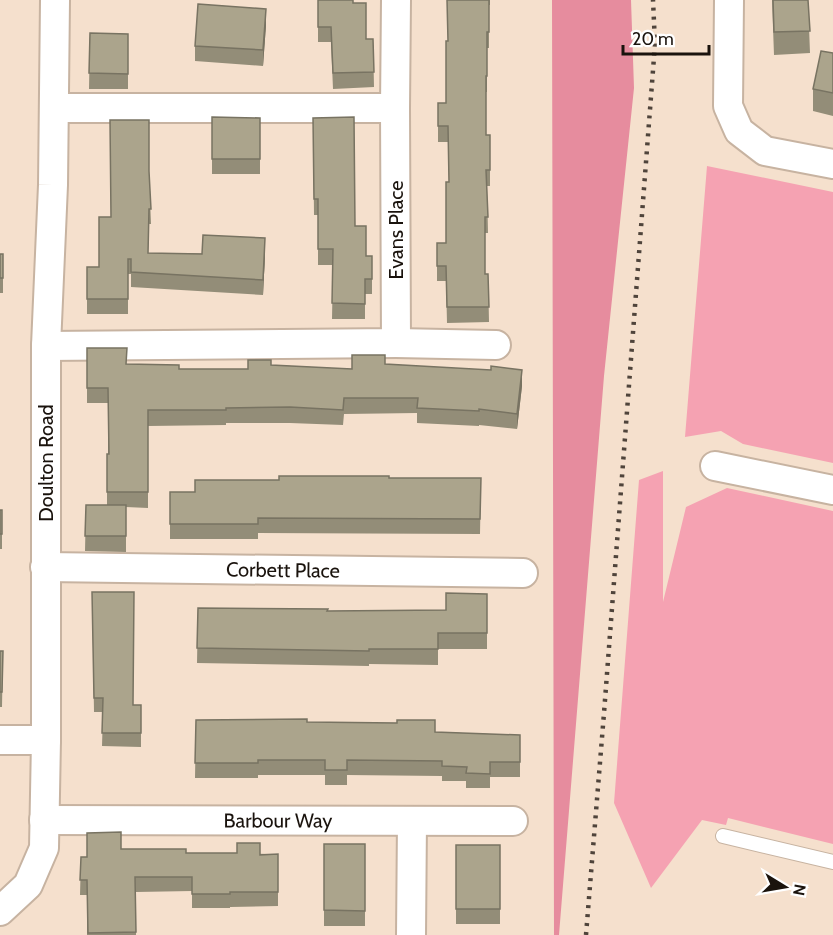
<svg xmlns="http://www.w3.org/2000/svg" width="833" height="935" font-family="Cabin,sans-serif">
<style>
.green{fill:#f5a2b2}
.forest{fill:#e68c9e}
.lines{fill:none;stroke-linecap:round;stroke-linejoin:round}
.lane-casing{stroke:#c7b3a1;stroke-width:16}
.street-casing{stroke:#c7b3a1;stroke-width:32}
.lane{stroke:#fff;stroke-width:14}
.street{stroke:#fff;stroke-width:28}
.rail{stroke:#4f443b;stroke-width:4.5;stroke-dasharray:3 6;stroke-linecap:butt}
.wall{fill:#938d78}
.shaded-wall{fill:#787362}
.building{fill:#aba48c;stroke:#787362;stroke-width:1.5}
.labels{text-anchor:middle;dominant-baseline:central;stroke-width:5;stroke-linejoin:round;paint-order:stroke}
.street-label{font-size:20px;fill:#1a130d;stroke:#fff}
</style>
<rect width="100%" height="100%" fill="#f5e0cd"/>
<path class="green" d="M707,166L833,192V463L743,444L721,431L685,437Z
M663,471V602L686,507L727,488L833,511V844L728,818L726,825L702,820L651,888L614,803L639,480Z"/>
<path class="forest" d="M552,0H631L634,88L604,376L559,935H554Z"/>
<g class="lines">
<defs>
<path id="lane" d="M723,836L833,862"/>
<g id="street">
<path d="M729,0L728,106L739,131L765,151L833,164"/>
<path d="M395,108L396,0"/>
<path d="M396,343L496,345"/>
<path d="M46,346L396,343L395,108H54"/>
<path d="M715,466L833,490"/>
<path id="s1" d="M45,567L523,573"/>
<path d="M0,740H46"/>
<path id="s2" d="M44,820L513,821"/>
<path d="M0,911L28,885L44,848L46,740V346L53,185L55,0"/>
<path d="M411,935L412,821"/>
</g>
</defs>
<use href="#lane" class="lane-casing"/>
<use href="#street" class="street-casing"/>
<use href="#lane" class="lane"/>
<use href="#street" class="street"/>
<path class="rail" d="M586,935L604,713L655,44L653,0"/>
</g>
<path class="wall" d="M318,0L353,3L366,39H373L374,87L333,89L331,42H318Z
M447,0H490V5H489V48H487V92H486V135H490V186H487L488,233H485V274H488L489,322L447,323L446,281H437V243H446L449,182L448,142H438V118L446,103L448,41Z
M772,0H808L810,53L774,55Z
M266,25L263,66L195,61V46Z
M90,33L128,34V89H89Z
M833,53V116L813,111V89Z
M212,117L260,118V174H212Z
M313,118L366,256H372V294H365V319H332L333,265H318V215H314Z
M149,174L151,224H149L148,253L265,254L263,295L131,287V274H128V314H87V267H99Z
M0,254H3V293H0Z
M87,348L127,364L179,369H248L271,365L352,369L385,364L522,386L517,429L479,425V426L417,423V413L344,414L343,425L290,423H226V425L148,426V508L126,507V552L85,551L86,505H107V454H108V403H87Z
M389,478H481L480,534L258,533V539H170V492H195L279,480Z
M0,510H2V549H0Z
M92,592L133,705H141V747L102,746L103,712H94Z
M487,594V649H438V665L369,664V666L197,663L198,608L328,611L446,610Z
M0,651H3L2,707H0Z
M196,720L307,722L435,732L520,735V777H490V788H466V781H442V776L347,775V785H325V775H258V778H195Z
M324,844H365V926H324Z
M456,845H500V924H456Z
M121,849L186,853L278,854V906L230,907V908H192V891L136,892V935H87V895H80L81,857H87Z"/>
<path class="shaded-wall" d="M266,9V25L263,66V50Z
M265,238V254L263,295V280Z
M522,370V386L517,429V414Z"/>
<path class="building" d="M318,0H353V3H366V39H373L374,72L333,73L331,27H318Z
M447,0H489V32H487V76H486V135H490V170H486L488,217H485V274H488L489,307H447L446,266H437V243H446V182H449L448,126H438V103H446V41H448Z
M773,0H808L810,31L774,32Z
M198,4L266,9L263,50L195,46Z
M90,33L128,34V74L89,73Z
M821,51L833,53V93L813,89Z
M212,117L260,118V159H212Z
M354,117L355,226H366V256H372V279H365V304L332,303L333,249H318V199H314L313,118Z
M110,120H149V171L151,209H149L148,253L202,254L203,235L265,238L263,280L131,272V259H128V299H87V267H99V217H111Z
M0,254H3V278H0Z
M87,348H127L126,364L179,365V369H248V360H271V365L352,369V355H385V364L491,370V366L522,370L517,414L479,409V411L417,408L418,398H344L343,410L290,407L226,408V410H148V492H107V454H109L108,388H87Z
M279,476H389V478H481L480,519L258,518V524H170V492H195V480H279Z
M86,505H126V536H85Z
M0,510H2V534H0Z
M92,592H134L133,705H141V733H102L103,698H94Z
M446,593L487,594V633H438V649H369V651L197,648L198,608L328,609L327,611L446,610Z
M0,651H3L2,692H0Z
M307,719V722L397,723V720H435V732L520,735V762H490V774L466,773L467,767L442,766V761L347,760V770H325V760H258V763H195L196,720Z
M121,832V849H186V853H237V843H260V855L278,854V892H230V894H192V877H135L136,932L88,933L87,880H80L81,857H87V833Z
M324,844H365V911L324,910Z
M456,845H500V909H456Z"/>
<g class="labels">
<g class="street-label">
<text transform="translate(396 230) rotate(-90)">Evans Place</text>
<text transform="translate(46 463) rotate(-90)">Doulton Road</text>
<text stroke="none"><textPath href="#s1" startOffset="238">Corbett Place</textPath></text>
<text stroke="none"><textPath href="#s2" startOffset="234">Barbour Way</textPath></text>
</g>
</g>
<g transform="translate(785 887) rotate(101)" stroke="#ffffff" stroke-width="4.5" paint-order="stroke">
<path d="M0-4.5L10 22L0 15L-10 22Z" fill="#1a130d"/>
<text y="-9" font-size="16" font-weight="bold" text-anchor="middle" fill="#1a130d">N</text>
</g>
<path d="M623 45v9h86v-9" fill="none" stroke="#1a130d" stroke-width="3"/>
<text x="632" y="45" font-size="18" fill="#1a130d" stroke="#ffffff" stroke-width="4.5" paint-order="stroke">20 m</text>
</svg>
